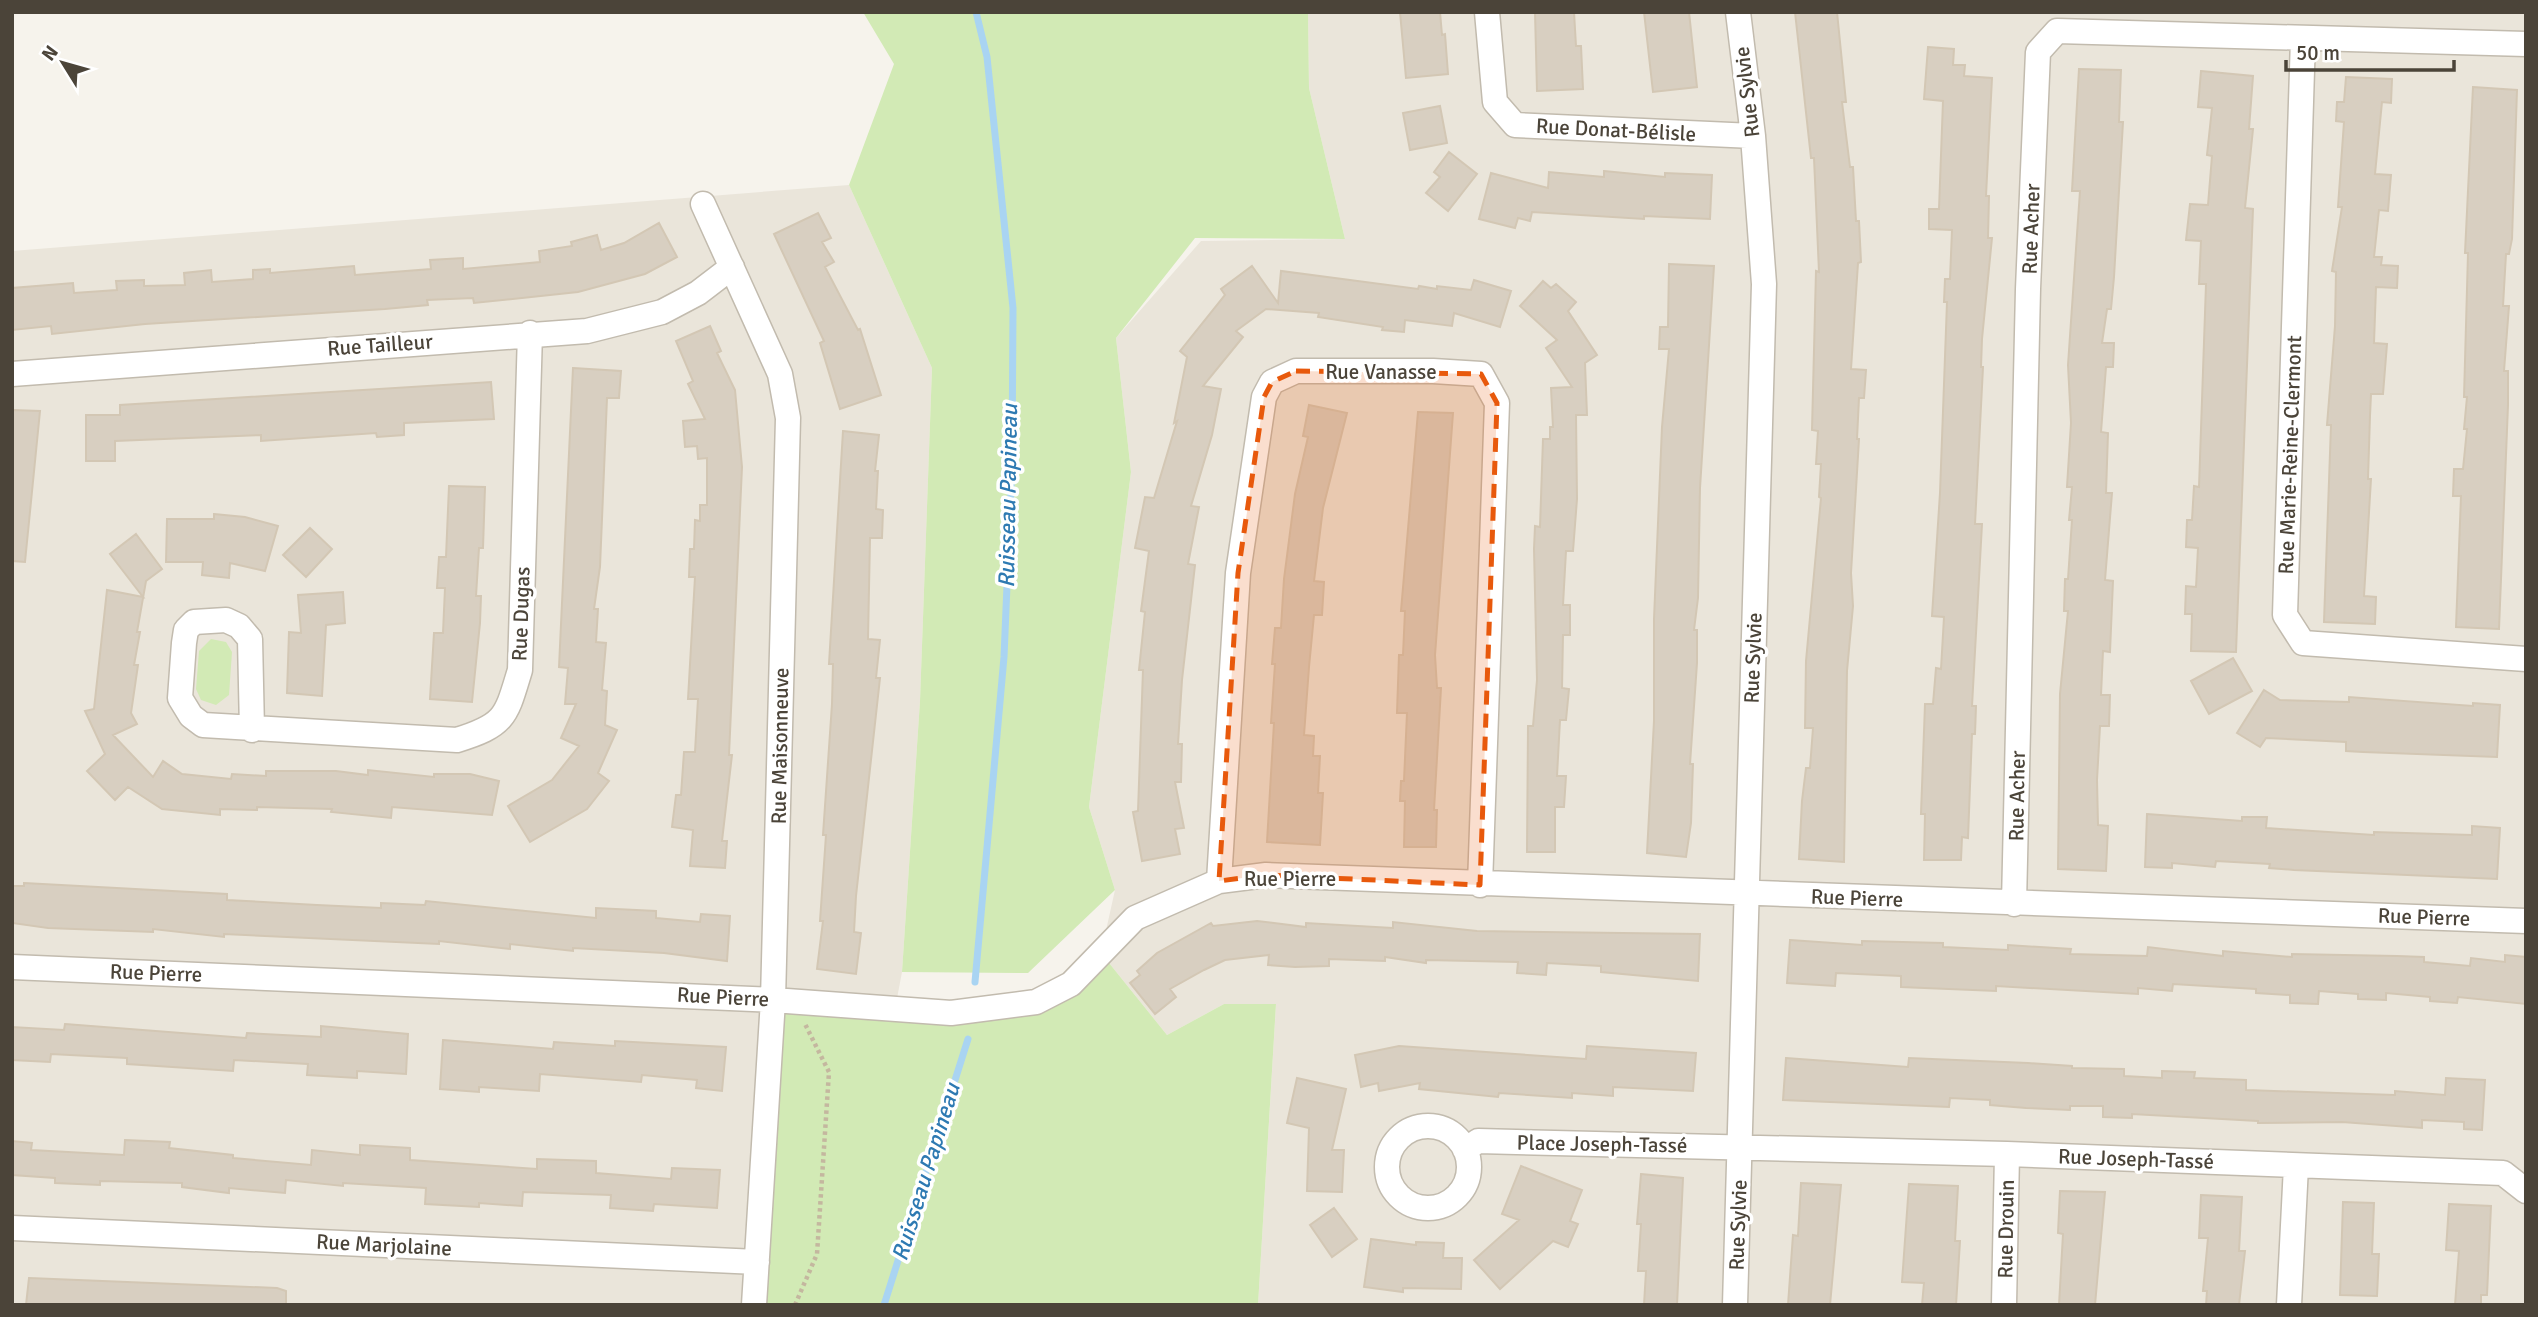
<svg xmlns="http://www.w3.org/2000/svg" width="2538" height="1317" font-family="Signika,sans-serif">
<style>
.residential{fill:#eae5da}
.green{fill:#d2eab5}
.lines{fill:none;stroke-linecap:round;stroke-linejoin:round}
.stream{stroke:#a9d4f2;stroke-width:7}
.building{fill:#d8cfc1;stroke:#d3c7b4;stroke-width:2}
.minor-casing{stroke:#c2bbae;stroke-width:27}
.path{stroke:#c4b79f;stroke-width:4.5;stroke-dasharray:3.5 3.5;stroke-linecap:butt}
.minor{stroke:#fff;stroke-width:24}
.marked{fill:#e8590c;fill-opacity:0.2;stroke:#e8590c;stroke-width:5;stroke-dasharray:14 9;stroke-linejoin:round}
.labels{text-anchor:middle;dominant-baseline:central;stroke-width:7;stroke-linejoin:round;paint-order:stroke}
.street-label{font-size:21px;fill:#4b4439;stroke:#fff}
.water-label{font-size:23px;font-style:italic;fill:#2e7ab2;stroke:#fff}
</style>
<rect width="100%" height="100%" fill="#f6f3ec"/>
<path class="residential" d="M1308,12H2526V1305H1258L1276,1005L1224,1004L1167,1035L1101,953L1115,890L1089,807L1131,472L1116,338L1201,241L1345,239L1309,88Z
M849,185L932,368L920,701L902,972L895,1009L754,1305H12V251Z"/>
<path class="green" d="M863,12H1308L1309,88L1345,239L1195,238L1116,338L1131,472L1089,807L1115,890L1028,973L902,972L920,701L932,368L849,185L894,64Z
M211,639L226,642L232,652L229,695L216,705L201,700L196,689L199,651Z
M1101,953L1167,1035L1224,1004H1276L1258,1305H754L773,1000L1035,1002Z"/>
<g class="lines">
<path class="stream" d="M975,982L1004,657L1012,466L1013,308L987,57L976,12
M884,1305L968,1039"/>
</g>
<path class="building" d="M1400,12H1440L1442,35L1445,34L1448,74L1406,78Z
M1535,12H1574L1576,46H1581L1583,89L1537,91Z
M1644,12H1689L1697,87L1653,92Z
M1795,12H1837L1846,102H1842L1850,167H1853L1856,221H1859L1861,262L1858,263L1851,369L1866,370L1864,398H1859L1857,439H1859L1851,573L1853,606L1847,671L1844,862L1799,859L1802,801L1806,768H1810L1813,728H1805L1806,661L1821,498L1819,497L1821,464H1816L1818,431L1812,430L1816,271L1819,272L1814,158H1811Z
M1928,47L1954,49L1953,65H1965L1964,76L1992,78L1986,196H1989L1988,238H1992L1982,339L1981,367H1983L1975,524H1982L1972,706H1976L1975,734H1972L1968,838L1962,837L1961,860H1924L1925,814H1921L1925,704H1933L1936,668L1941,669L1944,617L1932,616L1940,493L1947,302H1944L1945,279H1950L1952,230L1929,229V209H1939L1943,101L1924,99Z
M2079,69L2121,70L2119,122H2123L2114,277L2111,309H2107L2102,343H2114L2113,367H2106L2101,432L2108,433L2106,493H2112L2105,580L2113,581L2110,652L2103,651L2101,695H2110L2109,726H2100L2097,780L2098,825L2108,826L2106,871L2058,869L2060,694L2068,611H2064L2065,579H2068L2072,520H2069L2072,487H2067L2071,423L2068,365L2080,191H2072Z
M2201,71L2253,76L2249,129H2253L2245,208L2253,209L2236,652L2191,651L2192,614H2185L2186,586L2196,587L2198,548L2186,547L2187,520H2192L2194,486L2199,487L2206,284H2199L2201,241L2186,240L2190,204L2208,205L2212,156L2207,155L2212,108L2198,107Z
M2346,77L2392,79L2391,103L2382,102L2375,174L2391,175L2388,211L2379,210L2374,257H2382L2381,265L2398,266L2397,288L2376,287L2374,343L2387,344L2383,394H2371L2370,416L2368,479H2371L2364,596L2376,597L2375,624L2324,622L2331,425H2327L2335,326L2336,272L2332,271L2342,207H2338L2344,122L2336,121L2337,102H2344Z
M2473,87L2517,90L2512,239L2509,254H2506L2503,306H2509L2504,371H2508V405L2499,629L2456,627L2461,496H2453L2454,469H2463L2467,429H2464L2467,397H2464L2468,253H2465Z
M1440,106L1447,143L1410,150L1403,113Z
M1449,152L1477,174L1448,211L1426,193L1440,177L1434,172Z
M1604,171L1665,177V173L1712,175L1710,219L1644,216V219L1532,212L1530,221L1518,218L1515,228L1479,219L1491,173L1548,188L1549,172L1604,177Z
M818,213L831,238L822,242L834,262L825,267L858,330L860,329L881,395L840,409L820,343L824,341L774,234Z
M659,223L677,257L645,274L578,292L474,303L473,298L427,300L428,305L385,309L145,324L52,334L51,326L12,330V288L73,283L74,293L117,290L116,281L144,280V286L185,285L184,273L211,270L212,282L253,279V270L270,269V273L354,266L355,275L431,269L430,260L463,258V269L540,262L539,251L572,246L571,242L597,235L601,250L624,243Z
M1669,264L1714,266L1700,488L1698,598L1694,630H1697V663L1690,764H1693L1691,823L1686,857L1647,853L1654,721V619L1662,427L1669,349H1659L1660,327H1668Z
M1252,266L1278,303L1281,271L1418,289L1419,286L1437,289V286L1471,290L1474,280L1511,291L1500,327L1454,313L1452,326L1405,320L1404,332L1382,330L1383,327L1318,317L1319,313L1266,309L1236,331L1243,337L1203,386L1221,389L1212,435L1191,506L1199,507L1188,564L1195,565L1182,680L1178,744H1182L1181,782H1175L1184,828L1175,829L1180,854L1142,861L1133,812L1138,811L1143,670H1139L1145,612L1141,611L1149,551L1135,548L1145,497L1154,498L1177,421L1174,423L1187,357L1180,351L1225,295L1221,289Z
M1543,281L1551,288L1556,284L1576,302L1568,311L1597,355L1585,363L1587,415H1576L1577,499L1573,551H1566L1563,605H1570V635H1563L1562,688L1569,689L1566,720H1560L1557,776H1566L1564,807H1555V852H1527L1528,726H1533L1537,680L1534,549L1535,526L1540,527L1543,439H1550V427H1553L1551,388L1572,387L1546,348L1557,340L1520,306Z
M710,326L721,351L717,353L735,390L742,467L729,755H732L722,841H727L725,868L690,866L693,830L672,827L676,795H681L684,752H695L698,699H688L695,577H689L690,549H694L695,520L700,521V505H707V458L698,459L697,446L685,447L683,421L705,419L688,384L693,381L676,341Z
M573,368L621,371L619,398H607L600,567L594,609H598L596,642L606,643L602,690L607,691L605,725L617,730L598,773L609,781L587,809L530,842L508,806L552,780L579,746L561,738L576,704H565L568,668L559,667Z
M491,382L494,419L404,423V435L377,437L376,433L261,441V435L115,441V461H86V415H120V405Z
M1309,405L1347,413L1323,508L1314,581L1324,582L1322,615H1314L1309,667L1304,735L1314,736L1313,756H1320L1318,793H1323L1320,845L1267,842L1274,723H1271L1275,664H1272L1275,628H1281L1284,579L1295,494L1308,437L1303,436Z
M12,410L40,411L25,562L12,561Z
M1418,412L1453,413L1435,655L1437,688H1441L1434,810H1437L1436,847H1404L1405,801H1400L1401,781H1404L1407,713H1397L1399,655H1403L1405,611H1401Z
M843,431L879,435L875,471H878L876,509L883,510L882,538H870L868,639L880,640L876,678H880L856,896L854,932L861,933L856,974L817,969L823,921H820L826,835H823L832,704L833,664H829Z
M449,486L485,487L483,548H479L476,596H481L480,623L472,702L430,699L434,633H443L445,588H437L439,557H446Z
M214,514L245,517L278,526L265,571L230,563L229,578L202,575L203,562H166L167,519H214Z
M310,528L332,549L306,577L283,555Z
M136,534L162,569L146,581L137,632H140L134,665H138L131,713L137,724L113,735L153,777L163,761L182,774L231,779L232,774L266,776V771H336L368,775V770L434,777V774H470L499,781L492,815L392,807L391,818L331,812L332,809L257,807V810L220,809V815L162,809L128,787L115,800L87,771L105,754L85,711L94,709L107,590L143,597L110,554Z
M343,592L345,623L326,625L322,696L287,693L289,632L301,633L298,595Z
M2233,658L2252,691L2209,714L2191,681Z
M2264,690L2280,700L2349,702V697L2473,706V703L2500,705L2497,757L2363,752L2346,751V742L2266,738L2260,747L2237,733Z
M2147,814L2242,821V817H2267L2266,828L2374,835V832L2472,835V826L2500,828L2497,879L2294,870L2269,868L2270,864L2216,861L2215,867L2172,863V868L2145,867Z
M24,883L227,894V900L317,905L381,908V903L425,905L426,901L596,918V908L656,911V918L700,922L701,914L730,916L727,961L664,953L573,948V951L510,944V949L439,941V944L224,934V937L153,929V932L48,928L12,923V886H24Z
M1257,921L1306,927V923L1393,928V922L1477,931L1700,934L1698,981L1601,972V966L1547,963L1546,975L1517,973L1518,962L1426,960V963L1385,957V961L1329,959V966L1295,967L1268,965L1269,955L1225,960L1204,970L1170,989L1176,997L1155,1014L1130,983L1140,975L1137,971L1157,953L1211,923L1213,926Z
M1790,940L1862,945V941L1943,943V947L2008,950V945L2071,949L2070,954L2147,956L2148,947L2223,956V951L2292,957V954L2397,956L2424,957V962L2470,966L2471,958L2505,962V955L2526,957V1004L2458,997L2457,1003L2430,1001V997L2386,993V1000L2358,999V994L2319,991L2318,1004L2290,1003V995L2256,993V989L2173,984L2172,991L2138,988V994L1996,986V991L1901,987V976L1836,973L1835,986L1787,983Z
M65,1024L246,1038L247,1033L321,1037V1026L408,1034L406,1074L357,1071V1078L307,1075L308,1064L234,1060L233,1071L127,1064V1058L51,1054L50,1062L12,1060V1027L64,1030Z
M443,1040L553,1049L554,1042L615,1046V1041L726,1047L722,1091L696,1088L697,1080L642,1075L641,1082L540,1074L539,1091L479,1087V1092L440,1089Z
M1399,1046L1586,1059L1587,1046L1696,1053L1693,1091L1613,1087V1096L1572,1093V1098L1499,1093L1498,1097L1419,1089L1420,1083L1379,1091L1378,1083L1361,1087L1355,1055Z
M1786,1058L1908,1067L1909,1058L2028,1063L2072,1066V1068L2124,1069V1076L2162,1078V1071L2195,1072L2194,1078L2246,1080V1090L2395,1095V1091L2445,1095L2446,1078L2485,1080L2482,1130L2464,1129V1122L2422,1120V1128L2342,1122L2258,1123V1121L2132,1114V1118L2103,1117V1106H2070V1110L2026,1108L1990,1105V1100L1950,1098L1949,1107L1783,1100Z
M1297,1078L1346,1089L1332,1150H1344L1342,1192L1307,1191L1309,1128L1287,1123Z
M125,1140L170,1142L169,1148L233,1155V1158L311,1165L312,1150L360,1155V1145L410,1148V1160L537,1169V1159L596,1161V1173L671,1179L672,1168L720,1170L717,1208L654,1204L653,1211L610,1208L611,1195L523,1192L522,1206L479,1203V1207L425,1204L426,1188L343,1183V1186L286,1180L285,1193L229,1188V1193L182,1187V1183L100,1181V1185L55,1183V1178L12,1175V1141L32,1143L31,1150L124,1155Z
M1521,1166L1582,1190L1570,1221L1578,1224L1568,1247L1553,1241L1500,1289L1474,1260L1519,1220L1502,1214Z
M1641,1174L1683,1178L1677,1305H1644L1646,1271H1638L1641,1224H1637Z
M1801,1183L1841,1185L1830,1305H1788L1793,1235L1798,1236Z
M1909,1184L1958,1186L1955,1241H1960L1956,1305H1922L1924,1283L1902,1282Z
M2060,1191L2105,1192L2095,1305H2059L2063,1234L2058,1233Z
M2201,1195L2242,1197L2239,1251H2245L2239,1305H2206L2207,1291H2203L2208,1238H2199Z
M2343,1202L2374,1203L2372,1254H2379L2377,1296L2340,1295Z
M2449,1204L2491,1206L2487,1295H2481V1305H2455L2459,1251L2446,1250Z
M1334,1208L1357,1239L1332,1257L1310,1225Z
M1371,1239L1416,1245V1242L1444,1243L1443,1258H1462L1461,1289L1403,1288V1292L1364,1287Z
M29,1278L277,1288L286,1291V1305H26Z"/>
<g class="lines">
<defs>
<path id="minor" d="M1487,12L1495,102L1515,125L1753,136
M2303,38L2285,615L2303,643L2526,659
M703,204L780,374L788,418L773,1000L754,1305
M12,374L587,331L662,312L698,293L732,267
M252,730L250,639L239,626L226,620L194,622L186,630L184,643L180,698L191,716L203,725L457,740C506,725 506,716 520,670L530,333
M1219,881L1238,573L1264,397L1272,382L1296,371H1433L1481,374L1497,403L1480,885
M2014,904L2028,289L2038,52L2057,31L2526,44
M12,967L773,1000L951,1013L1036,1002L1071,984L1135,918L1219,881L1266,875L2526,921
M1387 1167a41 41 0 1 1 82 0a41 41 0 1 1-82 0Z
M1465,1150L1478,1141L2007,1154L2503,1173L2526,1191
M12,1228L757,1262
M1735,1305L1764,284L1753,136L1738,12
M2004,1305L2007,1154
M2289,1305L2296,1166"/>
</defs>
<use href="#minor" class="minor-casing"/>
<path class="path" d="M795,1305L817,1254L829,1072L805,1024"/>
<use href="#minor" class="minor"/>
</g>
<path class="marked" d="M1296,371L1481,374L1497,403L1480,885L1266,875L1219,881L1238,573L1264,397L1272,382Z"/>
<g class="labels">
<g class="street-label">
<text transform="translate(1747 92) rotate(-97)">Rue Sylvie</text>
<text transform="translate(1616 130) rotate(3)">Rue Donat-Bélisle</text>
<text transform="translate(2031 229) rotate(-88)">Rue Acher</text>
<text transform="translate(380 345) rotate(-4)">Rue Tailleur</text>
<text x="1381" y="372">Rue Vanasse</text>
<text transform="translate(2290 455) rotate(-88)">Rue Marie-Reine-Clermont</text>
<text transform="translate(521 614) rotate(-88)">Rue Dugas</text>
<text transform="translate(1753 658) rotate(-88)">Rue Sylvie</text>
<text transform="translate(780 746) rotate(-89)">Rue Maisonneuve</text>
<text transform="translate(2017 796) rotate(-89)">Rue Acher</text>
<text x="1290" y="879">Rue Pierre</text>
<text transform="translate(1857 898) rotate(2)">Rue Pierre</text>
<text transform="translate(2424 917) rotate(2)">Rue Pierre</text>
<text transform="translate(156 973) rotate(2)">Rue Pierre</text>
<text transform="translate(723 997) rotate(3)">Rue Pierre</text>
<text transform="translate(1602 1144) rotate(1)">Place Joseph-Tassé</text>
<text transform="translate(2136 1159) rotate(2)">Rue Joseph-Tassé</text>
<text transform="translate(1738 1225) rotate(-88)">Rue Sylvie</text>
<text transform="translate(2006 1229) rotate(-89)">Rue Drouin</text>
<text transform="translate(384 1245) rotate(3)">Rue Marjolaine</text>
</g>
<g class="water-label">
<text transform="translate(1008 496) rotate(-89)">Ruisseau Papineau</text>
<text transform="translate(926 1172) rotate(-73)">Ruisseau Papineau</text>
</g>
</g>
<rect width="2538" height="1317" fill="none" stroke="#4b4439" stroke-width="28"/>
<g transform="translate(63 63) rotate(307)" stroke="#ffffff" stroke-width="5" paint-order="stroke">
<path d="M0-5L12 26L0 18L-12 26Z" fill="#4b4439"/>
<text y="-10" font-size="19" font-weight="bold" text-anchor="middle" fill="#4b4439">N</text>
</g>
<path d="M2286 60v10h168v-10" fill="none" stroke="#4b4439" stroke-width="3.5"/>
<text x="2296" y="60" font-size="21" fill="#4b4439" stroke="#ffffff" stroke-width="5" paint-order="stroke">50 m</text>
</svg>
